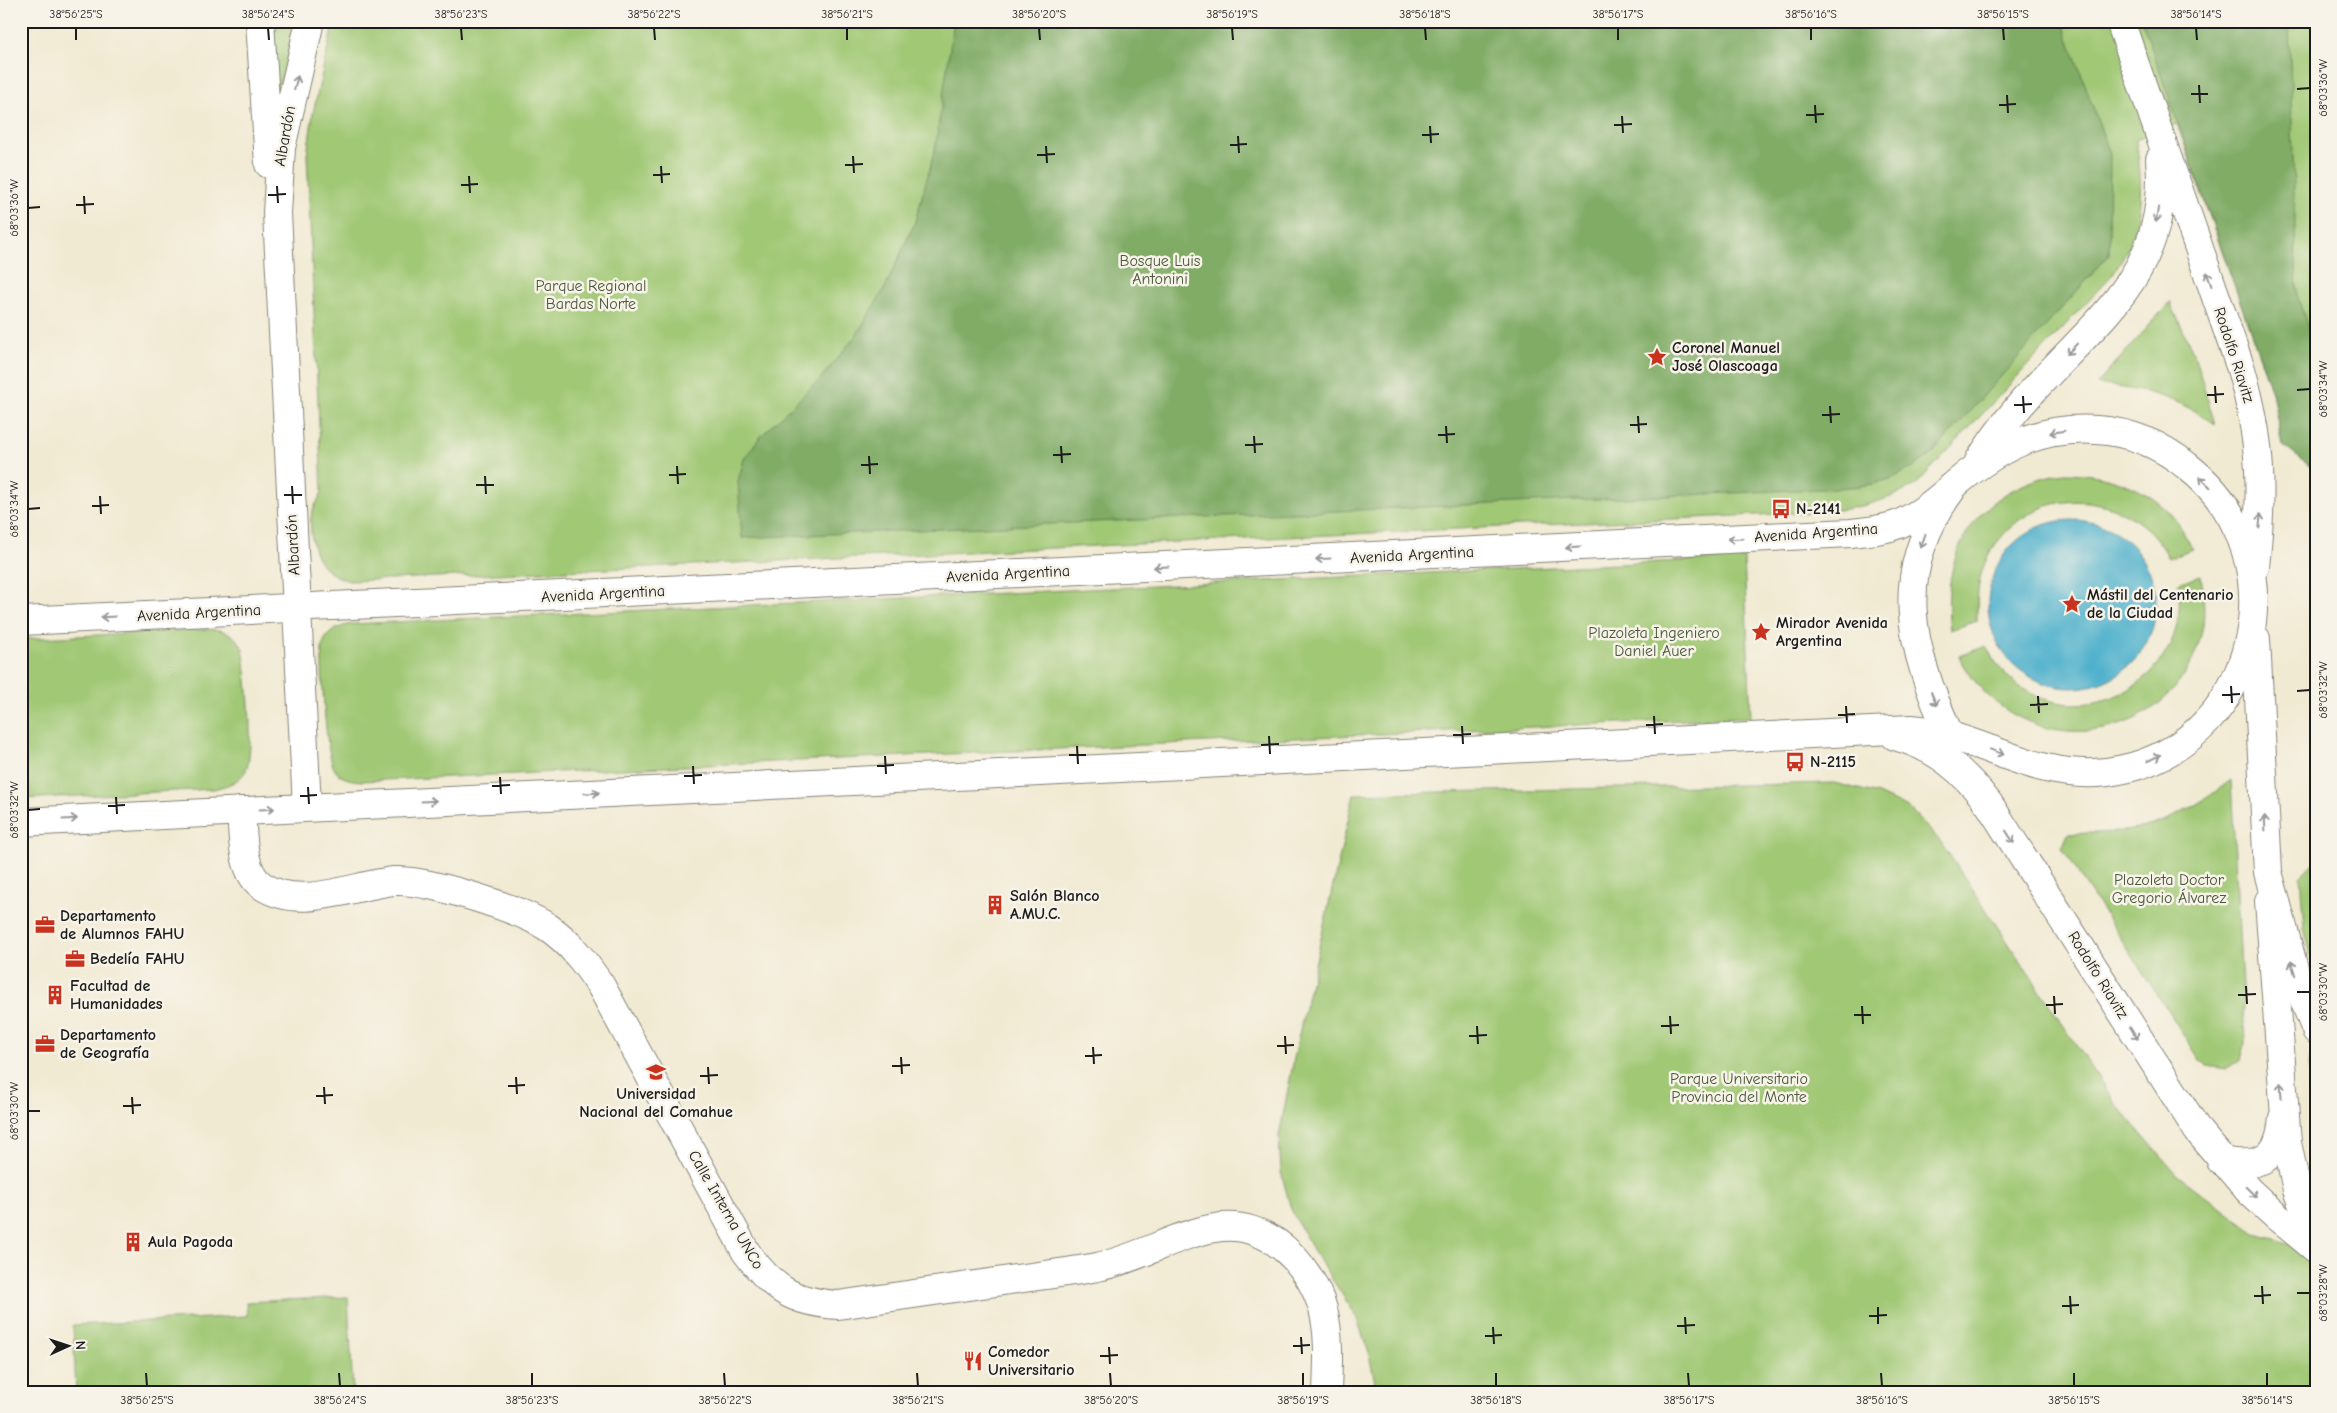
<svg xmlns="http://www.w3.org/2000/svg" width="2337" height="1413" font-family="'Comic Neue',sans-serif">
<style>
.green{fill:#a0c874;stroke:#5e7248}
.forest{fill:#80ac66;stroke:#4e6441}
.water{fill:#4db0cc;stroke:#346674}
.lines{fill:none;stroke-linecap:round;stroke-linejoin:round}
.minor-casing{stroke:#868378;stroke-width:30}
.secondary-casing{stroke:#868378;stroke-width:30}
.minor{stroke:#fff;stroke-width:28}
.secondary{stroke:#fff;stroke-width:28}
.oneway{stroke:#999}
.ticks{fill:none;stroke:#1c1c1c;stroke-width:2}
.labels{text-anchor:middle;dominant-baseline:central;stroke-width:5;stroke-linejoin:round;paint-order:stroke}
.street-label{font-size:16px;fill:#1c1c1c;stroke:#f7f3e8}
.park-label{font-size:16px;fill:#4a583b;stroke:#f7f3e8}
.poi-label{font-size:16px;font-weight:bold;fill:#1c1c1c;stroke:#f7f3e8;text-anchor:start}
.neatline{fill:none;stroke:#1c1c1c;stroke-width:2}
.ticks-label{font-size:12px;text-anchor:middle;fill:#1c1c1c}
</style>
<rect width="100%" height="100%" fill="#f7f3e8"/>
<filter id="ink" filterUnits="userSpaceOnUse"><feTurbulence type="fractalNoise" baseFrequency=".02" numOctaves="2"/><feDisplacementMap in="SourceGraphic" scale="10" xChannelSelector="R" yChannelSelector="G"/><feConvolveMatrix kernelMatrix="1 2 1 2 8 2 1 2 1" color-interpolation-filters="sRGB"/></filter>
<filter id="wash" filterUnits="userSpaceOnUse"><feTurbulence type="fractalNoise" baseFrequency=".0096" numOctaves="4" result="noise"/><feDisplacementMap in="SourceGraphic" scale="20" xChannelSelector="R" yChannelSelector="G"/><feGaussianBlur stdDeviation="1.12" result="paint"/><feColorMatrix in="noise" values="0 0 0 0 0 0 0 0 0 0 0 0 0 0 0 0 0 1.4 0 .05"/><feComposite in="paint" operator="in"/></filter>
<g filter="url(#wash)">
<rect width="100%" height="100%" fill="#f1ead3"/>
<path class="green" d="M270,21H297L292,48L274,100Z
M334,21H2316V503L2314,469L2282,445L2272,392L2177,124L2136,140C2144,191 2144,232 2112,275L1916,485C1885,502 1856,509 1821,512L350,581C325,575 314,559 311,533C311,527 310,519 312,513C314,506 319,499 322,492L307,155L313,113Z
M2170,302L2194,354L2215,424C2174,395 2146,391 2097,384Z
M2063,473C2118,473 2171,495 2192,549L2169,558C2138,498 2057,481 2008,530C1998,540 1988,553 1983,568C1977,585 1977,603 1977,621L1950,630C1940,546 1980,488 2063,473Z
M1744,558L1751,717L362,781C351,780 341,779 335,770C325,756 321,667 322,647C326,632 337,627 352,624Z
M2201,575C2203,592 2205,608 2203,625C2182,751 2016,770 1959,656L1986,646C2039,753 2196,700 2178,583Z
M210,629C226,630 235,634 243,649C247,672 255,750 246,770C239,783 226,786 213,789L21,799V639Z
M2231,780L2245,1043L2241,1060L2226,1069L2208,1066L2200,1060L2062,848L2068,834C2086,833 2105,833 2123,831C2164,827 2199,805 2231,780Z
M1834,783L1878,794L1910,809L1940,841L2114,1101L2176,1174L2256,1234L2316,1251V1392H1377L1368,1350L1355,1314L1309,1244L1291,1209L1281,1172L1279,1136L1297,1043L1354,794Z
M2316,860V974L2304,928L2300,876Z
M2312,1051L2316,1063V1161C2311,1140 2305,1069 2312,1051Z
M348,1297L353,1392H76L73,1325L247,1316L246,1302Z"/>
<path class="forest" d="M954,21H2062L2110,154L2109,255L1932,454C1888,486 1873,486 1820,489L742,538L738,481L744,459L760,437L820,379L855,337L885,288L915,222L935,149Z
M2142,21H2289L2297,295L2316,353L2314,469L2282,445L2272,392Z"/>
<path class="water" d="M1988 604a84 84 0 1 1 168 0a84 84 0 1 1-168 0Z"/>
</g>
<g filter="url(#ink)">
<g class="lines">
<defs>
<path id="minor" d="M260,21L269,164
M1949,734C1910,647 1890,573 1952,489
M307,807L277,213L281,148L310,21
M241,811C243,833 241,870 261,885C300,912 353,885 394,881C427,879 521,909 549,928C571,943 586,964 601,986L746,1252C773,1289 792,1302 838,1305C893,1297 948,1289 1003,1281C1034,1276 1066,1273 1097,1267C1138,1259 1174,1235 1215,1228C1266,1219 1309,1262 1323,1309C1330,1336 1328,1364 1327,1392
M2269,901L2287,1143L2297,1190L2316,1239"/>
<path id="secondary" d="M2120,21L2241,369C2262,443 2263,491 2255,567
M1979,461C1997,433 2017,407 2040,383C2105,313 2170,266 2160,159
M21,621L1851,533C1868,531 1884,530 1899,524C1922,514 1940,497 1959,481C2001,446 2042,426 2097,430C2131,432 2161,445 2187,466C2305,557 2257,753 2107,772C2032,781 1983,735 1912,729L21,822
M2256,639L2268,872L2299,987L2316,1030
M1895,736C1936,747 1964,771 1989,804L2198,1131L2249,1191L2277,1217L2316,1249
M2221,1161C2260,1168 2279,1161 2283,1118"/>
</defs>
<use href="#minor" class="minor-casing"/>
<use href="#secondary" class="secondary-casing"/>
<use href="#minor" class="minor"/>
<use href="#secondary" class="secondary"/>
</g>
<defs><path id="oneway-shaft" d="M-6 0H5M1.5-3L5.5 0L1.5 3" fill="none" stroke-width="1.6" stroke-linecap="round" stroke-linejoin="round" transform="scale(1.25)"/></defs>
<g class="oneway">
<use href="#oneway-shaft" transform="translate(296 83) rotate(-76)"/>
<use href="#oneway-shaft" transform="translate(2157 215) rotate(98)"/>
<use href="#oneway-shaft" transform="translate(2209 279) rotate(-109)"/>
<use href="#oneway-shaft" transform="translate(2072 349) rotate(133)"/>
<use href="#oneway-shaft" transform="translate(2057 432) rotate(171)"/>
<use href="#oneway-shaft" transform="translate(2205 482) rotate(-135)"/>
<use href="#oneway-shaft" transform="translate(2260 521) rotate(-85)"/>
<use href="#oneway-shaft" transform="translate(1735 539) rotate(177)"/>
<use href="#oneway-shaft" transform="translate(1923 541) rotate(110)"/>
<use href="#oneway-shaft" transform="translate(1573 547) rotate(177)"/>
<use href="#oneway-shaft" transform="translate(1323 559) rotate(177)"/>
<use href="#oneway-shaft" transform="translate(1161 567) rotate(177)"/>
<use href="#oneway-shaft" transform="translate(108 617) rotate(177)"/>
<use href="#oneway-shaft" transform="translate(1934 699) rotate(68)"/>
<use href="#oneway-shaft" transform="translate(1997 752) rotate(21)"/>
<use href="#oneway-shaft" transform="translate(2154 758) rotate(-26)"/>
<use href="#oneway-shaft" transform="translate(592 793) rotate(-3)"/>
<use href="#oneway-shaft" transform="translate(429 801) rotate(-3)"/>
<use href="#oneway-shaft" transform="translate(267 809) rotate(-3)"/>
<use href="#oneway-shaft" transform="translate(70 819) rotate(-3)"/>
<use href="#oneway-shaft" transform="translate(2265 823) rotate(-93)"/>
<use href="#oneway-shaft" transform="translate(2010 837) rotate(58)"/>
<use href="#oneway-shaft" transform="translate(2293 968) rotate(-107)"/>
<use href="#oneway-shaft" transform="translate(2134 1033) rotate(58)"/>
<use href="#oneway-shaft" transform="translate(2281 1090) rotate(-94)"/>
<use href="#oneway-shaft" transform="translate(2251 1192) rotate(45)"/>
</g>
</g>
<path class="ticks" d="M76,28V40M268,28L269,40M461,28L462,40M654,28L655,40M847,28V40M1039,28L1040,40M1232,28L1233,40M1425,28L1426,40M1618,28V40M1811,28V40M2003,28L2004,40M2196,28L2197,40M2199,85L2200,103M2297,89L2310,88M2191,94H2208M2007,95L2008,113M1815,105L1816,123M1999,105L2016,104M1806,115L1824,114M1622,116L1623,133M1614,125L1632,124M1430,126L1431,143M1422,135L1439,134M1238,136L1239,153M1230,145L1247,144M1046,146L1047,163M1037,155L1055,154M853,156L854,173M845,165L863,164M661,166L662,183M653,175L670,174M469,176L470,193M461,185L478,184M277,186L278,203M268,195L286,194M84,196L85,214M76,205L94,204M28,208L40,207M2215,386L2216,403M2297,390L2310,389M2207,395L2224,394M2023,396L2024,413M2014,405L2032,404M1830,406L1831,423M1822,415L1840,414M1638,416L1639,433M1630,425L1647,424M1446,426L1447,443M1438,435L1455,434M1254,436L1255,453M1245,445L1263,444M1061,446L1062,463M1053,455L1071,454M869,456L870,474M861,465L878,464M677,466L678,484M669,475L686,474M485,476L486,494M476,485H494M292,486L293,504M284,495H302M100,496L101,514M92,506L109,505M28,509L40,508M2231,686L2232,703M2297,691L2310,690M2222,695L2240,694M2038,696L2039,713M2030,705L2048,704M1846,706L1847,723M1838,715L1855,714M1654,716L1655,734M1646,725L1663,724M1462,726L1463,744M1453,735L1471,734M1269,736L1270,754M1261,745L1279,744M1077,746L1078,764M1069,755H1086M885,756L886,774M693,766L694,784M877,766L894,765M684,776L702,775M500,777L501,794M492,786L510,785M308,787L309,804M300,796L317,795M116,797L117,814M108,806L125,805M28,810L40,809M2246,986L2247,1004M2297,992H2310M2238,995L2256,994M2054,996L2055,1014M2046,1005L2063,1004M1862,1006L1863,1024M1854,1015H1871M1670,1016L1671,1034M1477,1026L1478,1044M1661,1026L1679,1025M1285,1036L1286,1054M1469,1036L1487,1035M1277,1046L1294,1045M1093,1047L1094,1064M1085,1056L1102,1055M901,1057L902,1074M892,1066L910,1065M708,1067L709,1084M700,1076L718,1075M516,1077L517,1094M508,1086L525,1085M324,1087L325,1104M316,1096L333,1095M132,1097L133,1114M123,1106L141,1105M28,1111H40M2262,1286L2263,1304M2297,1293H2310M2070,1296L2071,1314M2254,1296L2271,1295M2062,1306L2079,1305M1878,1307V1324M1869,1316L1887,1315M1685,1317L1686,1334M1677,1326L1695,1325M1493,1327L1494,1344M1485,1336L1502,1335M1301,1337L1302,1354M1293,1346L1310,1345M1109,1347L1110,1364M1100,1356L1118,1355M146,1373L147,1386M339,1373L340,1386M532,1373V1386M724,1373L725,1386M917,1373L918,1386M1110,1373L1111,1386M1303,1373V1386M1496,1373V1386M1688,1373L1689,1386M1881,1373L1882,1386M2074,1373V1386M2267,1373V1386"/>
<defs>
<symbol id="sight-bare" viewBox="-9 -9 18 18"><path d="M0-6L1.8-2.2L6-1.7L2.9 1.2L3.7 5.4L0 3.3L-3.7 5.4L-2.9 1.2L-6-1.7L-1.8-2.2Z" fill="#c8321e" stroke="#f7f3e8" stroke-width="2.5" paint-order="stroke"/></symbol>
<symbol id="bus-bare" viewBox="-9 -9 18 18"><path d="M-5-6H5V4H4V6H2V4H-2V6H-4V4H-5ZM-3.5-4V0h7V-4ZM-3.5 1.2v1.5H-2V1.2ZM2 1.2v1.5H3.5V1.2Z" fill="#c8321e" stroke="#f7f3e8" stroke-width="2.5" paint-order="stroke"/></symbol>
<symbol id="building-bare" viewBox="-9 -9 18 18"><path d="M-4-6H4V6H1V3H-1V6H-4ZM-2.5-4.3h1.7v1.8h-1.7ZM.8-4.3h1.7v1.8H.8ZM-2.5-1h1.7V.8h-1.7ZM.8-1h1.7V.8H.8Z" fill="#c8321e" stroke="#f7f3e8" stroke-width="2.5" paint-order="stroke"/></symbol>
<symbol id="office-bare" viewBox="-9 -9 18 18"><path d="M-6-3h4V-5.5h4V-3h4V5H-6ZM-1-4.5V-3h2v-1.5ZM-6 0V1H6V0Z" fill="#c8321e" stroke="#f7f3e8" stroke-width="2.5" paint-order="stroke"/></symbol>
<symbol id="university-bare" viewBox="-9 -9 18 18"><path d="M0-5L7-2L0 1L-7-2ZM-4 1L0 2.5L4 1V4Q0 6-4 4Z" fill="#c8321e" stroke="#f7f3e8" stroke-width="2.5" paint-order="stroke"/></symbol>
<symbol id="restaurant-bare" viewBox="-9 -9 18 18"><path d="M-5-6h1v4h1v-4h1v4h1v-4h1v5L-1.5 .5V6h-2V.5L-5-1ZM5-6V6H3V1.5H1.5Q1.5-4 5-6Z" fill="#c8321e" stroke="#f7f3e8" stroke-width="2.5" paint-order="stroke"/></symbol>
</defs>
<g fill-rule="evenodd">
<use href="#sight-bare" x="1643" y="343" width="28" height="28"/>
<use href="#bus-bare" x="1767" y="495" width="28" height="28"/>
<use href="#sight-bare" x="2058" y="590" width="28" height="28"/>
<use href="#sight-bare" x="1747" y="618" width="28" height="28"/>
<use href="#bus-bare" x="1781" y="748" width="28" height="28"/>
<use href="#building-bare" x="981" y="891" width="28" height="28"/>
<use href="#office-bare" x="31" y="911" width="28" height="28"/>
<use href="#office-bare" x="61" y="945" width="28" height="28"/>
<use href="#building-bare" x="41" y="981" width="28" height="28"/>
<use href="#office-bare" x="31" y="1030" width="28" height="28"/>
<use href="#university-bare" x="642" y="1058" width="28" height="28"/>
<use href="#building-bare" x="119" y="1228" width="28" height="28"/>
<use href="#restaurant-bare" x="959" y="1347" width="28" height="28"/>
</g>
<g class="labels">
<g class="street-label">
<text transform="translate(285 136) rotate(-80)">Albardón</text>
<text transform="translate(2234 355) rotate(72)">Rodolfo Riavitz</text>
<text transform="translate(1816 533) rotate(-4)">Avenida Argentina</text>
<text transform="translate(293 545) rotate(-93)">Albardón</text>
<text transform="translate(1412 555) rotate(-3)">Avenida Argentina</text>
<text transform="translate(1008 574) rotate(-3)">Avenida Argentina</text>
<text transform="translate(603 594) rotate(-3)">Avenida Argentina</text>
<text transform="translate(199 613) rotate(-3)">Avenida Argentina</text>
<text transform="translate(2098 975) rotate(58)">Rodolfo Riavitz</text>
<text transform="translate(726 1210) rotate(60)">Calle Interna UNCo</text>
</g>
<g class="park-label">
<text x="1160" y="261">Bosque Luis<tspan x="1160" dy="18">Antonini</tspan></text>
<text x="591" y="286">Parque Regional<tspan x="591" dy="18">Bardas Norte</tspan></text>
<text x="1654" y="633">Plazoleta Ingeniero<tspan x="1654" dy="18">Daniel Auer</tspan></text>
<text x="2169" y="880">Plazoleta Doctor<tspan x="2169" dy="18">Gregorio Álvarez</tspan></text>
<text x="1739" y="1079">Parque Universitario<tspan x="1739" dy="18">Provincia del Monte</tspan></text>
</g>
<g class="poi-label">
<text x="1672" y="348">Coronel Manuel<tspan x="1672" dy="18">José Olascoaga</tspan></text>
<text x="1796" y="509">N-2141</text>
<text x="2087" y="595">Mástil del Centenario<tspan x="2087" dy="18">de la Ciudad</tspan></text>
<text x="1776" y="623">Mirador Avenida<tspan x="1776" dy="18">Argentina</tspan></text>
<text x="1810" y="762">N-2115</text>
<text x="1010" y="896">Salón Blanco<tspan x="1010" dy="18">A.MU.C.</tspan></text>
<text x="60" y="916">Departamento<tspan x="60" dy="18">de Alumnos FAHU</tspan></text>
<text x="90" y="959">Bedelía FAHU</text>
<text x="70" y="986">Facultad de<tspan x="70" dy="18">Humanidades</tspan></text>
<text x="60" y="1035">Departamento<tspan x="60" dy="18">de Geografía</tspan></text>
<text x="656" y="1094" text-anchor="middle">Universidad<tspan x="656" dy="18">Nacional del Comahue</tspan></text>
<text x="148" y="1242">Aula Pagoda</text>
<text x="988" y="1352">Comedor<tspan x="988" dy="18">Universitario</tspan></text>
</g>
</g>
<rect width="2337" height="1413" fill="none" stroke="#f7f3e8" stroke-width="55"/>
<g transform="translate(68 1346) rotate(87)" stroke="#f7f3e8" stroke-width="4" paint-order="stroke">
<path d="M0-4L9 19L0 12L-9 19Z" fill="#1c1c1c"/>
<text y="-8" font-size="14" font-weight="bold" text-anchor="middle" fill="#1c1c1c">N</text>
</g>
<rect x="28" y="28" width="2282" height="1358" class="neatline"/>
<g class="ticks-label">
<text x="76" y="18">38°56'25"S</text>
<text x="268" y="18">38°56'24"S</text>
<text x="461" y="18">38°56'23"S</text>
<text x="654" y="18">38°56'22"S</text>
<text x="847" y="18">38°56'21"S</text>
<text x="1039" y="18">38°56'20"S</text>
<text x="1232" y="18">38°56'19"S</text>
<text x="1425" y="18">38°56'18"S</text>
<text x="1618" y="18">38°56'17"S</text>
<text x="1811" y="18">38°56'16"S</text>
<text x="2003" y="18">38°56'15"S</text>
<text x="2196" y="18">38°56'14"S</text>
<text transform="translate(2323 88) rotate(-90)" y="4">68°03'36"W</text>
<text transform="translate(14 208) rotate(-90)" y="4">68°03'36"W</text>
<text transform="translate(2323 389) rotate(-90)" y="4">68°03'34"W</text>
<text transform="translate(14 509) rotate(-90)" y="4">68°03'34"W</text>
<text transform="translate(2323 690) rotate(-90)" y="4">68°03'32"W</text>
<text transform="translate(14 810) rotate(-90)" y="4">68°03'32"W</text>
<text transform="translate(2323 992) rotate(-90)" y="4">68°03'30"W</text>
<text transform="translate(14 1111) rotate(-90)" y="4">68°03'30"W</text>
<text transform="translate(2323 1293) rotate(-90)" y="4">68°03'28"W</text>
<text x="147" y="1404">38°56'25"S</text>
<text x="340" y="1404">38°56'24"S</text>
<text x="532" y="1404">38°56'23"S</text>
<text x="725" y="1404">38°56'22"S</text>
<text x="918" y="1404">38°56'21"S</text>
<text x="1111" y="1404">38°56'20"S</text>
<text x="1303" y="1404">38°56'19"S</text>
<text x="1496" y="1404">38°56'18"S</text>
<text x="1689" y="1404">38°56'17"S</text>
<text x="1882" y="1404">38°56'16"S</text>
<text x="2074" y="1404">38°56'15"S</text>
<text x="2267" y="1404">38°56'14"S</text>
</g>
</svg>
